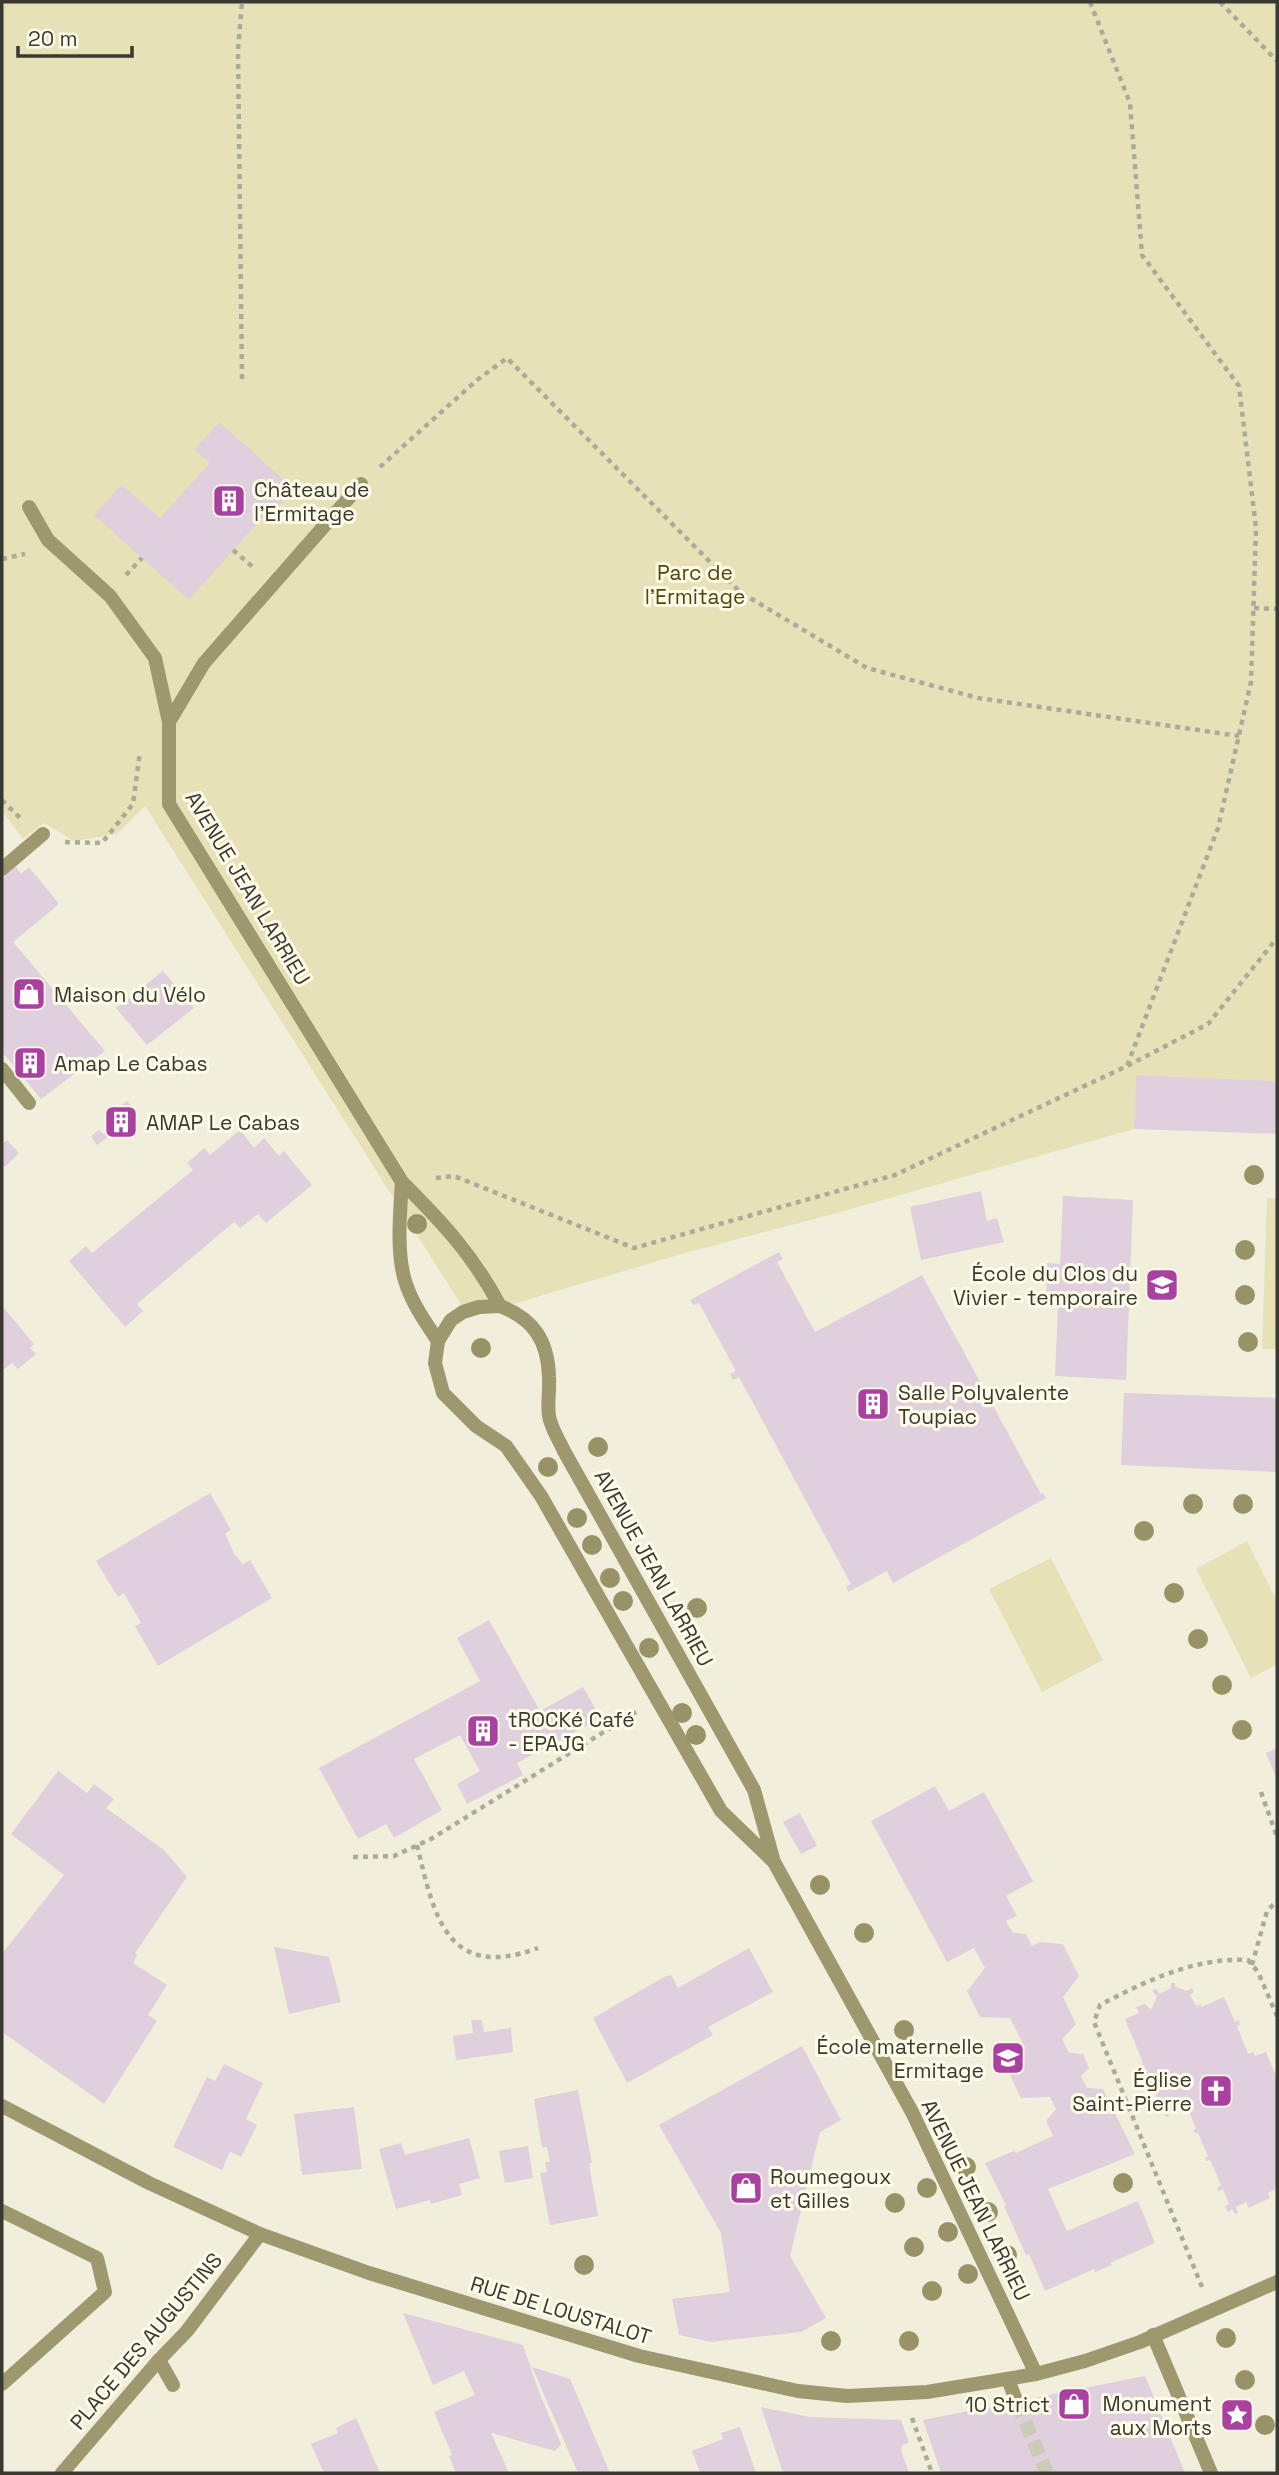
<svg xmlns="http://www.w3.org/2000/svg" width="1279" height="2475" font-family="'Space Grotesk',sans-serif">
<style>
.green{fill:#e6e1b7}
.building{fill:#e0cfdd}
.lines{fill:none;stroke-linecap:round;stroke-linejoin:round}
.pedestrian-tunnel{stroke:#cccab9;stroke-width:14;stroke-dasharray:14 7;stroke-linecap:butt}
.path{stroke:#acaa9b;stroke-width:4.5;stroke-dasharray:5 5;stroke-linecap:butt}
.service{stroke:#9e986f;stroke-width:14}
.pedestrian{stroke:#9e986f;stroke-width:14}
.minor{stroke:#9e986f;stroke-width:14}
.tertiary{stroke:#9e986f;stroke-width:14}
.tree{fill:#989366}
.labels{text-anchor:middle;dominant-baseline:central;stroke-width:6;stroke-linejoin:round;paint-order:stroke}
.poi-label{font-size:21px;fill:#393831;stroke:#fefce9;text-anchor:start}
.park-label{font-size:21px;fill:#4f4707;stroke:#fefce9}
.street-label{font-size:21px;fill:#393831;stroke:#fefce9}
</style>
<rect width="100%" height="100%" fill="#f1efdb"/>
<path class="green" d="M2,2H1277V1081L1136,1075L1134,1129L844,1211L685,1253L469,1317L145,806L117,834L74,841L44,823L23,839L2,811Z
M1267,1198H1277V1349H1262Z
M1247,1541L1277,1601V1664L1251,1678L1196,1569Z
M1051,1558L1103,1660L1042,1692L989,1589Z"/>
<path class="building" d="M219,422L294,489L269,516L266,513L189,600L94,515L122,485L160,518L210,463L194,450Z
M16,867L21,874L29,867L59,904L13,942L105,1051L41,1099L2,1052V878Z
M163,971L194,1008L147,1045L116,1008Z
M1136,1075L1277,1081V1134L1134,1129Z
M127,1101L135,1111L123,1121L115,1111Z
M122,1120L125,1124L97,1145L91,1136L99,1130L104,1134Z
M240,1130L254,1148L264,1138L279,1156L284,1151L312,1185L266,1223L258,1214L240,1228L234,1222L137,1304L143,1311L125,1327L69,1261L86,1246L92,1253L193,1170L187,1163L204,1148L210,1155Z
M7,1140L19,1153L5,1167L2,1164V1144Z
M981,1191L987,1221L997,1218L1004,1242L921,1260L910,1207Z
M1063,1196L1133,1200L1126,1380L1055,1376L1058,1307L1046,1306L1047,1263L1060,1264Z
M779,1252L783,1259L777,1262L815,1332L922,1275L1041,1494L1043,1493L1046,1498L893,1583L887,1571L848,1592L846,1586L851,1584L739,1377L733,1380L730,1374L736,1371L699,1303L693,1305L690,1300Z
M2,1306L34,1344L30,1348L36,1354L18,1369L12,1363L2,1371Z
M1124,1393L1277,1398V1472L1121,1465Z
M210,1493L231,1530L225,1533L234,1554L243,1564L250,1560L272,1598L158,1666L135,1626L141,1623L124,1593L118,1597L96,1561Z
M489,1620L540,1711L583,1687L601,1718L517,1763L523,1775L467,1804L457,1784L480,1771L460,1735L414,1759L442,1810L394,1838L386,1824L358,1839L319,1768L480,1681L457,1638Z
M1277,1748V1780L1266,1753Z
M58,1771L87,1793L94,1784L114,1799L106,1808L164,1850L187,1877L135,1953L137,1955L133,1963L167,1985L148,2015L157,2021L104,2104L2,2032V1954L64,1875L11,1834Z
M935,1786L949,1811L984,1792L1033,1881L1006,1896L1017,1916L1006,1921L1013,1933L1026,1934L1032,1946L1040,1942L1063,1944L1079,1976L1063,1997L1076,2024L1062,2039L1069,2053L1083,2054L1089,2068L1081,2076L1087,2088L1103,2089L1135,2154L1048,2189L1067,2231L1138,2201L1155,2243L1110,2263L1112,2265L1095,2272L1094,2269L1045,2291L1029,2254L1026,2255L1004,2206L1006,2205L985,2163L1014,2151L1016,2153L1053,2136L1046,2121L1056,2109L1050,2097L1021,2098L1009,2073L1025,2048L1010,2018L980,2017L967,1991L985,1968L974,1948L947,1962L871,1821Z
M800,1813L817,1846L801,1854L783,1822Z
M274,1947L329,1957L341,2002L289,2014Z
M749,1948L773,1992L708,2027L713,2035L627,2083L593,2018L666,1976L671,1975L678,1988Z
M1171,1983H1175V1987L1187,1991L1192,1988L1194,1992L1190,1995L1196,2006L1200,2004L1202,2007L1224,1997L1235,2022L1239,2020L1240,2025L1237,2026L1248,2054L1253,2052L1255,2056L1266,2052L1277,2078V2188L1268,2193L1270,2198L1249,2208L1246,2202L1236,2207L1238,2213L1235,2214L1232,2209L1228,2212L1225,2206L1229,2204L1223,2189L1219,2191L1217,2188L1221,2185L1210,2160L1206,2161L1205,2158L1208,2156L1198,2133H1195L1193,2130L1196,2129L1187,2107L1184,2109L1181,2104L1167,2110L1169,2116L1166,2117L1163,2110L1159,2112L1157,2109L1161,2107L1144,2069L1141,2070L1139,2067L1143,2063L1125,2019L1139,2013L1136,2007L1145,2004L1151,2010L1157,1996L1152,1991L1156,1989L1160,1994L1171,1988Z
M471,2020H482L484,2032L511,2028L513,2052L456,2060L453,2036L473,2033Z
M802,2046L841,2120L820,2132L790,2256L826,2318L801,2332L711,2342L679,2335L672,2299L730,2292L721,2233L659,2125Z
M224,2064L263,2083L246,2119L257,2125L241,2157L230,2152L222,2170L173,2147L207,2077L215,2081Z
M578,2090L592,2163L589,2164L598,2216L550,2225L540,2173L547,2172L545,2162H550L547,2147L542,2148L534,2099Z
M354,2107L362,2169L302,2175L294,2114Z
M469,2138L480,2178L459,2184L462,2195L431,2204L430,2200L396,2209L379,2149L401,2143L405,2155Z
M528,2146L533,2178L505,2183L499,2151Z
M403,2313L523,2345L539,2392L561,2444L555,2451L491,2433L509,2473H456L449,2456L452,2455L434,2412L475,2395L464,2371L433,2385Z
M532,2367L570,2379L610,2473H578Z
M1145,2376L1185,2473H941L923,2420Z
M761,2407L810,2417L901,2420L909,2443L902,2445L901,2450L909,2473H783Z
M356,2418L380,2473H324L311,2444L338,2433L336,2428Z
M740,2427L756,2473H700L692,2451L723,2439L721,2433Z"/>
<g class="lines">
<path class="pedestrian-tunnel" d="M1017,2403L1047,2473"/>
<path class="path" d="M1090,2L1130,103L1142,255L1239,386L1256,528L1251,682L1218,828L1127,1066
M1220,2L1277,61
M242,379L238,50L242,2
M380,467L477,380L507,358L740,592L867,668L978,698L1239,736
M233,550L254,568
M2,559L25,554
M126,575L142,558
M1254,608L1277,609
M2,800L21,819
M65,842L102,843L133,804L140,752
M436,1178L454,1176L634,1248L895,1175L1127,1066L1208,1024L1277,938
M1261,1792L1277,1837
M417,1845C434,1915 446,1982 538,1948
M353,1857L394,1856L431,1839L636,1712
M1252,1965L1267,1911L1277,1901
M1202,2287L1094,2022L1100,2005C1146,1981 1195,1957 1248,1960L1258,1972L1277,2016
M912,2418L932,2473"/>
<path class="service" d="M29,507L48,540L110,596L155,658L169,722V804L402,1182C442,1222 473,1255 500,1306
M169,722L204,663L361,484
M2,869L43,834
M2,1069L29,1103
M402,1182C400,1211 396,1256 406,1284C413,1305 426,1323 438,1341
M2,2211L97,2258L105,2292L2,2384
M159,2360L173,2385"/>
<path class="pedestrian" d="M1153,2335L1211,2473
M1008,2379L1017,2403"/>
<path class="minor" d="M500,1306C534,1319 548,1341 549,1377C550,1390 547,1403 549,1416C551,1428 559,1440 564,1451L754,1790L774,1862L721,1811L541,1496L506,1446L476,1426L443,1393L435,1363L438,1341L451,1320L463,1312L479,1307Z
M774,1862L912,2112L1036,2374
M62,2473L159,2360L187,2331L260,2234"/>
<path class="tertiary" d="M2,2106L149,2183L260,2234L369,2273L639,2356L798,2391L847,2396L927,2392L1036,2374L1085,2361L1140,2342L1277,2282"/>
</g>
<g class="tree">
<circle cx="1254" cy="1175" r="10"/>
<circle cx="417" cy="1224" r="10"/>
<circle cx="1245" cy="1250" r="10"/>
<circle cx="1245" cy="1295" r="10"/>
<circle cx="1248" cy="1342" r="10"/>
<circle cx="481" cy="1348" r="10"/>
<circle cx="598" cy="1447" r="10"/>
<circle cx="548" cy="1467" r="10"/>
<circle cx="1193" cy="1504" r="10"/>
<circle cx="1243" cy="1504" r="10"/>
<circle cx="577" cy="1518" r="10"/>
<circle cx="1144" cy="1531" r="10"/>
<circle cx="592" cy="1545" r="10"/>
<circle cx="610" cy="1578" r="10"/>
<circle cx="1174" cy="1593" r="10"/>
<circle cx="623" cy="1601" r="10"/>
<circle cx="697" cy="1608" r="10"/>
<circle cx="1198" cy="1639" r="10"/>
<circle cx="649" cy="1648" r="10"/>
<circle cx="1222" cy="1685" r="10"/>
<circle cx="682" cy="1713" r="10"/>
<circle cx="1242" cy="1730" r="10"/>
<circle cx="696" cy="1735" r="10"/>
<circle cx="820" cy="1885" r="10"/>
<circle cx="864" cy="1933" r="10"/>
<circle cx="904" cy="2030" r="10"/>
<circle cx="966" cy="2167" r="10"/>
<circle cx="1123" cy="2183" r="10"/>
<circle cx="927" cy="2188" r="10"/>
<circle cx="895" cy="2203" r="10"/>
<circle cx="988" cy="2212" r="10"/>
<circle cx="948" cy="2232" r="10"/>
<circle cx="914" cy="2247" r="10"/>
<circle cx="1007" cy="2255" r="10"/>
<circle cx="584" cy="2265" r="10"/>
<circle cx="968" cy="2274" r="10"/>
<circle cx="932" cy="2291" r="10"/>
<circle cx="1226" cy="2338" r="10"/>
<circle cx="831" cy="2341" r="10"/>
<circle cx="909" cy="2341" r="10"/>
<circle cx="1245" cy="2380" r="10"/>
<circle cx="1265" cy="2425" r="10"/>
</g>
<defs>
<symbol id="building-square" viewBox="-11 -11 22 22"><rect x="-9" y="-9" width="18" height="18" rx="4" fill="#aa40a0" stroke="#fefce9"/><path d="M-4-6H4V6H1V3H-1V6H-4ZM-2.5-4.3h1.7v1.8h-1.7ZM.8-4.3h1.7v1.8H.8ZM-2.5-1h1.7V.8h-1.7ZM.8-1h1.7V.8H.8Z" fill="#fff"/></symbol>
<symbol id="shop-square" viewBox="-11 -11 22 22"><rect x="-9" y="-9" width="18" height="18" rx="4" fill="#aa40a0" stroke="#fefce9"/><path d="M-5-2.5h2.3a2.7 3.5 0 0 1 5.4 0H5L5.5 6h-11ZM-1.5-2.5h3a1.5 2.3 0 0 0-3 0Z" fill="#fff"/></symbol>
<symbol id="school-square" viewBox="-11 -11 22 22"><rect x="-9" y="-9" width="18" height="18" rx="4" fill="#aa40a0" stroke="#fefce9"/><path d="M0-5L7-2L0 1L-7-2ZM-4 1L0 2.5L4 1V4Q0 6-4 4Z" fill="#fff"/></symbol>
<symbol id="church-square" viewBox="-11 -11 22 22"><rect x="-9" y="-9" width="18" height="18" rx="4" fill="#aa40a0" stroke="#fefce9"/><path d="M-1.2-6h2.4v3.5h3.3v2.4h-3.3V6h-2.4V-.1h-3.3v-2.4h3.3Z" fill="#fff"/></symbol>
<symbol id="sight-square" viewBox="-11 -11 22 22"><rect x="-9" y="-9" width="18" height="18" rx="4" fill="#aa40a0" stroke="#fefce9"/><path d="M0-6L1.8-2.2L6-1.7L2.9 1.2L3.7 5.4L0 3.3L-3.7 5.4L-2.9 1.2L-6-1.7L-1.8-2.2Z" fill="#fff"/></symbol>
</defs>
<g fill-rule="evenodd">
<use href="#building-square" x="210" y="482" width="38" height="38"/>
<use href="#shop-square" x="10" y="975" width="38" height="38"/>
<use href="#building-square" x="11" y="1044" width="38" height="38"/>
<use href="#building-square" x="102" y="1103" width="38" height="38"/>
<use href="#school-square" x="1143" y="1266" width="38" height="38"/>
<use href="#building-square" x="854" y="1385" width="38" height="38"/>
<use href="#building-square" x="464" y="1712" width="38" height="38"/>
<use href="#school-square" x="989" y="2039" width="38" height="38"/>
<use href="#church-square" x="1197" y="2072" width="38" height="38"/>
<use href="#shop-square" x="727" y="2169" width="38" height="38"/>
<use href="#shop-square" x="1055" y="2385" width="38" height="38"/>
<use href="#sight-square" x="1218" y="2396" width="38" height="38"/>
</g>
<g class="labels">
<g class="poi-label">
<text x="254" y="489">Château de<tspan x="254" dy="24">l'Ermitage</tspan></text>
<text x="54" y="994">Maison du Vélo</text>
<text x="54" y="1063">Amap Le Cabas</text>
<text x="146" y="1122">AMAP Le Cabas</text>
<text x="1138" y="1273" text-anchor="end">École du Clos du<tspan x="1138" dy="24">Vivier - temporaire</tspan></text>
<text x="898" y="1392">Salle Polyvalente<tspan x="898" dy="24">Toupiac</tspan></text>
<text x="508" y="1719">tROCKé Café<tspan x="508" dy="24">- EPAJG</tspan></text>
<text x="984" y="2046" text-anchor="end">École maternelle<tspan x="984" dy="24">Ermitage</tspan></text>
<text x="1192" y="2079" text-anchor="end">Église<tspan x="1192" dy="24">Saint-Pierre</tspan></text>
<text x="770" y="2176">Roumegoux<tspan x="770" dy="24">et Gilles</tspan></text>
<text x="1212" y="2403" text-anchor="end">Monument<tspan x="1212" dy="24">aux Morts</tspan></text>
<text x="1050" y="2404" text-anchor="end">10 Strict</text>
</g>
<g class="park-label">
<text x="695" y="572">Parc de<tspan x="695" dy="24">l'Ermitage</tspan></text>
</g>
<g class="street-label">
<text transform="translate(248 888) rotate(59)">AVENUE JEAN LARRIEU</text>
<text transform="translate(654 1568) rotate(61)">AVENUE JEAN LARRIEU</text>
<text transform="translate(976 2200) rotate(64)">AVENUE JEAN LARRIEU</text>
<text transform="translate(561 2310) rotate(17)">RUE DE LOUSTALOT</text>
<text transform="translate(146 2341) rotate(-50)">PLACE DES AUGUSTINS</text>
</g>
</g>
<rect width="1279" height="2475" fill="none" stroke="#393831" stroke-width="7"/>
<path d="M18 46v10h114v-10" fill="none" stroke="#393831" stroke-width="3.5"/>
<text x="28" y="46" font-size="21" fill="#393831" stroke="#fefce9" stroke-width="5" paint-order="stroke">20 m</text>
</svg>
